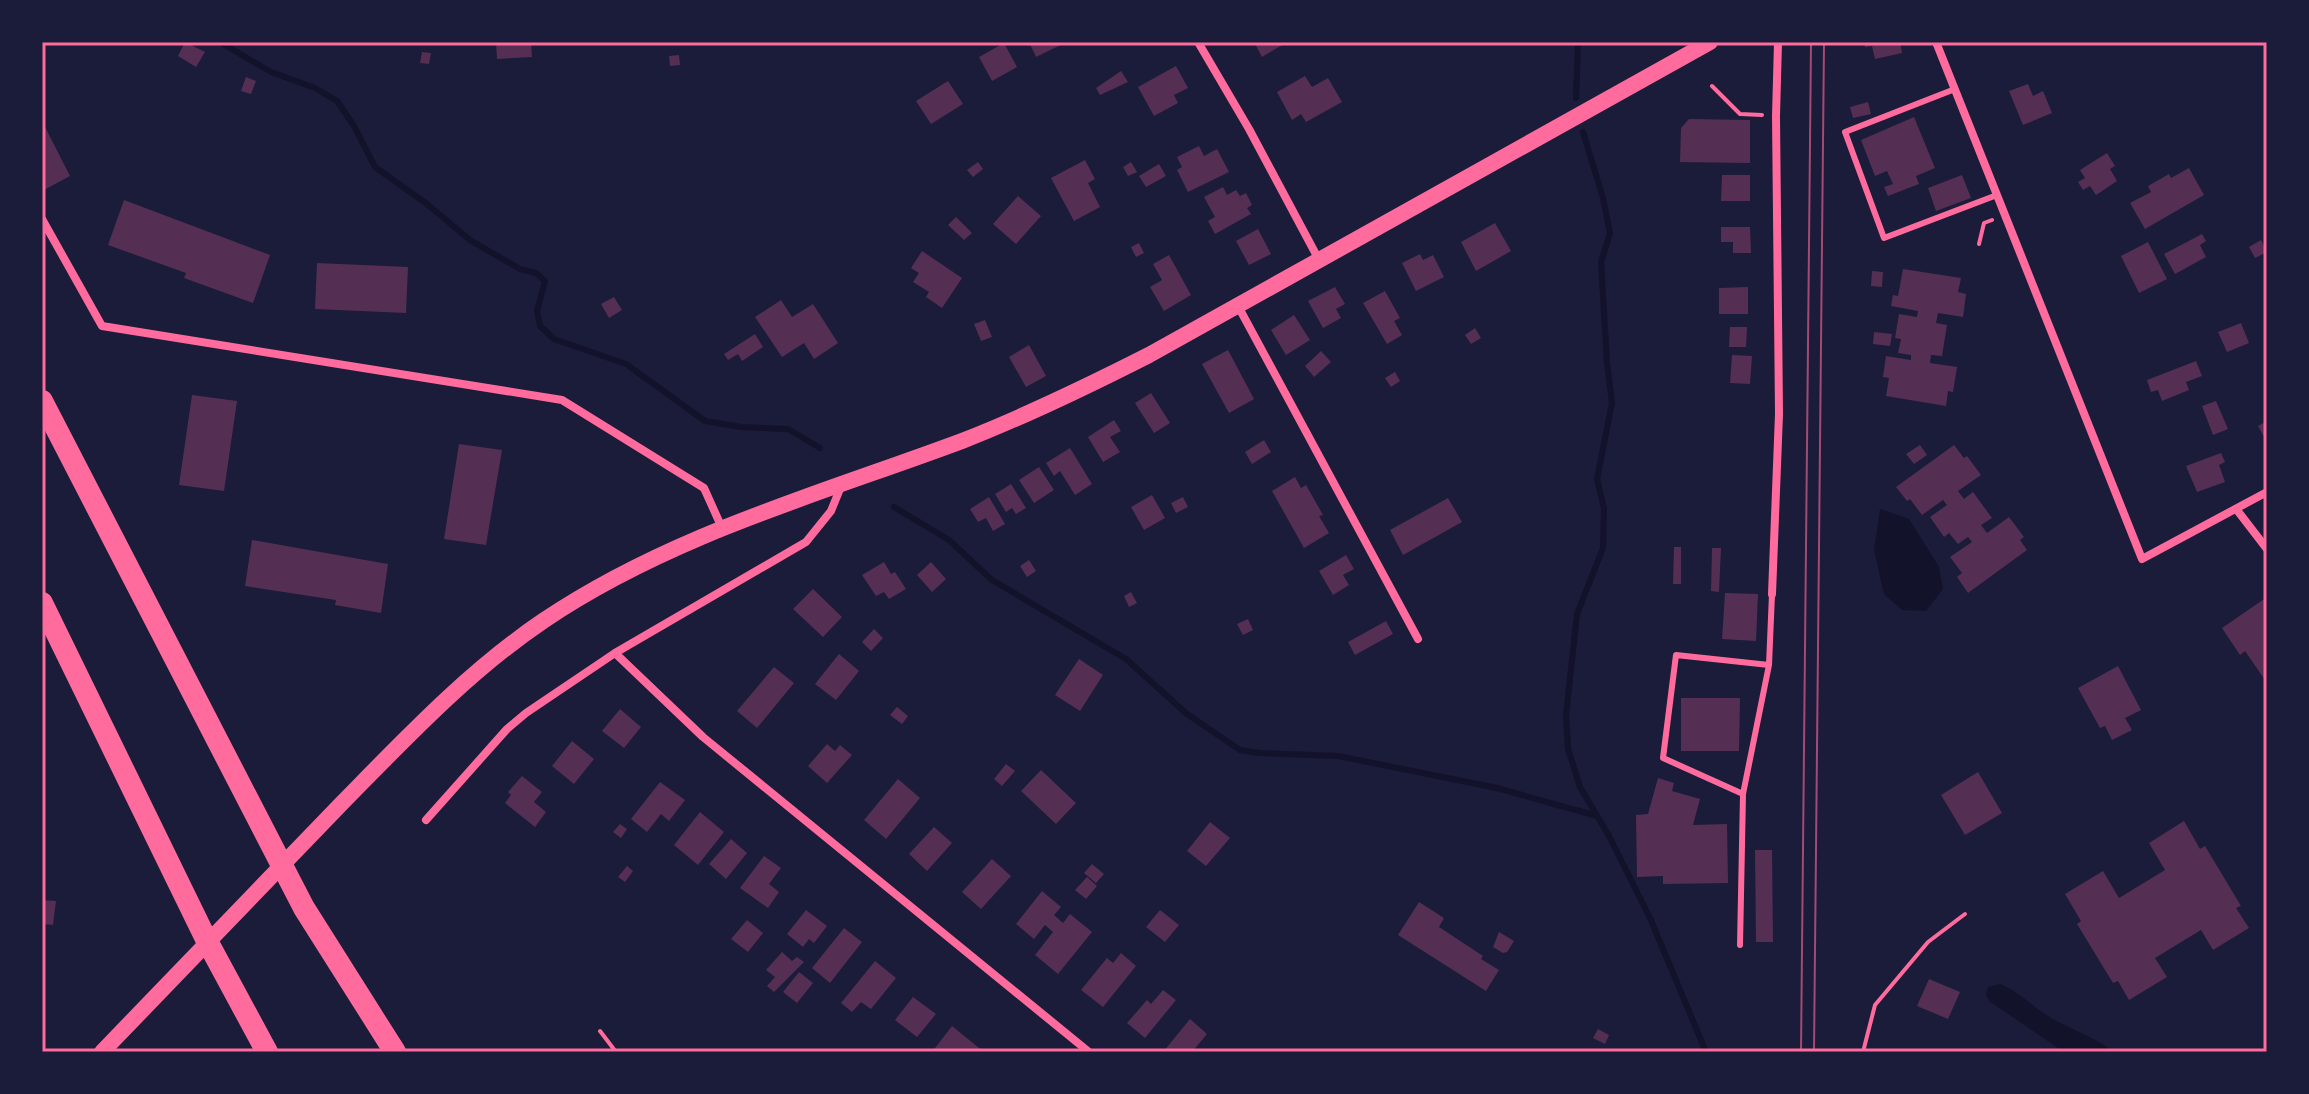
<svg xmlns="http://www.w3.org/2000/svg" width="2309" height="1094" font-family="'Varela Round',sans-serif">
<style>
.water{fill:#12122b}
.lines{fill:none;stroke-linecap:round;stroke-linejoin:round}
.stream{stroke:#12122b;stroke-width:6}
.building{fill:#542f53}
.path{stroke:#ff6b9d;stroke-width:4}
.service{stroke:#ff6b9d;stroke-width:6}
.minor{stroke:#ff6b9d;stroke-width:8}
.secondary{stroke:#ff6b9d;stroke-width:16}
.motorway{stroke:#ff6b9d;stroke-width:22}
.tram{stroke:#a44b75;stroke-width:2}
.neatline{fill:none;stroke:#ff6b9d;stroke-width:3}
</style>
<rect width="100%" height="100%" fill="#1b1b3a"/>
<path class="water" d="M1880,509L1909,519L1939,567L1943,589L1926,611L1902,610L1884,594L1874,550Z
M2000,984C2020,992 2035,1009 2053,1019C2074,1031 2095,1037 2114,1052H2064L1989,1001L1986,995L1988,987Z"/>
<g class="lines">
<path class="stream" d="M220,42L271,72L315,88L337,101L354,126L375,167L427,204L470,240L520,269L536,273L545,281L537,311L540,326L554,339L626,364L705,421L741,427L788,429L820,448
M1576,98L1578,42
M1583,132L1603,198L1610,233L1601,262L1607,363L1612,403L1597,479L1604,508L1603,548L1577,614L1566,715L1568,749L1580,787L1609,836L1650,918L1706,1052
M894,507L949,540L992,580L1126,659L1187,714L1240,750L1259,753L1338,756L1497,788L1597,816"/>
</g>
<path class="building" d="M185,42L205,52L196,67L178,56Z
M496,42H531L532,57L497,59Z
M1029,42H1067L1036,57Z
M1254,42H1283L1284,44L1262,57Z
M1864,42H1900L1902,53L1875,59L1872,46L1865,47Z
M1004,43L1017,67L992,81L979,57Z
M422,52L431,53L429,64L420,63Z
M679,55L680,65L670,66L669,56Z
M1176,66L1188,88L1174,95L1178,103L1154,116L1138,87Z
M1121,71L1128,82L1100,95L1096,88Z
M1305,76L1312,87L1328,78L1342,102L1306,122L1301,114L1292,120L1277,92Z
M246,77L256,81L251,94L241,91Z
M948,81L963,104L931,124L916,101Z
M2028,84L2033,96L2043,91L2052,113L2023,125L2009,91Z
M1868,102L1871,114L1853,118L1850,107Z
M1914,117L1935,168L1916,176L1919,184L1888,196L1884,187L1893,184L1887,171L1875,176L1861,140Z
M1689,119L1750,120V163L1680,162L1681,128Z
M42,121L70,176L42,191Z
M1199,146L1204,156L1217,149L1229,172L1188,192L1177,170L1182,167L1177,157Z
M2107,153L2115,166L2110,169L2117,181L2096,195L2090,186L2083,190L2078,182L2085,178L2080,170Z
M1085,160L1095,179L1088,183L1100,207L1074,221L1051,178Z
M978,162L983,169L973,177L967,170Z
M1131,162L1137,172L1128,176L1123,167Z
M1159,164L1166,176L1146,187L1139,176Z
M2189,168L2204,195L2145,229L2130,203L2151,192L2148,186L2169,174L2171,178Z
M1722,175H1750V201H1721Z
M1962,175L1971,198L1936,211L1928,188Z
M1223,187L1227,195L1236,190L1240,196L1246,193L1252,205L1247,208L1251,214L1215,234L1208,221L1215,217L1204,197Z
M1018,196L1041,216L1016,244L993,224Z
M124,200L270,255L253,303L184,278L186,273L108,245Z
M956,217L972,233L964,240L948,225Z
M1495,223L1511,251L1476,271L1461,242Z
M1721,227H1750L1751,253H1733V242H1721Z
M1258,229L1271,254L1249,265L1236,241Z
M2202,234L2206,241L2200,245L2206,257L2175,274L2164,254Z
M2261,240L2267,252L2255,258L2249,247Z
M2148,242L2167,279L2139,293L2121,256Z
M1139,243L1144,253L1136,257L1131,247Z
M922,251L962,278L942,308L926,297L929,292L913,282L919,273L911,268Z
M1420,254L1423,260L1433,255L1444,277L1416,291L1402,263Z
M1169,255L1191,295L1164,311L1150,287L1162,280L1153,264Z
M317,263L408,267L406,313L315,309Z
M1903,269L1961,278L1958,292L1966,294L1963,317L1938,313L1936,323L1947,325L1942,356L1931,355L1930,363L1957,367L1953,392L1948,391L1946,406L1886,396L1889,378L1883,377L1886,356L1911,360V355L1898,353L1901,339L1895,338L1899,314L1917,317L1918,311L1891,306L1893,295L1898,296Z
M1872,271L1883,272L1882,287L1871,286Z
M1335,287L1345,304L1336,309L1341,318L1323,328L1308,301Z
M1748,287V314H1719V288Z
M1385,291L1400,318L1394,321L1402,335L1387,344L1363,303Z
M614,297L622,310L609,318L601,304Z
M781,300L792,317L813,304L838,343L814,359L804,343L782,357L755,317Z
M1294,315L1310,340L1286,355L1271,330Z
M985,320L992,337L981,341L974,324Z
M2241,323L2249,343L2227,352L2218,332Z
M1730,327H1747L1746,347H1729Z
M1475,328L1481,338L1471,344L1465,335Z
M1874,332L1892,334L1890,346L1873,344Z
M755,334L763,347L742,361L738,354L728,360L724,354Z
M1029,345L1046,376L1026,387L1009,357Z
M1228,350L1254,399L1229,413L1202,364Z
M1321,351L1331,362L1314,377L1305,366Z
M1732,355L1752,356L1750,384L1730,383Z
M2196,361L2202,376L2186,382L2189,390L2162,401L2158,390L2151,392L2147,380Z
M1395,372L1400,381L1391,387L1385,378Z
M1151,393L1170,423L1154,433L1135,403Z
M192,395L237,401L224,491L179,485Z
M2216,401L2228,429L2213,435L2202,406Z
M1114,420L1121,431L1110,437L1120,452L1103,462L1088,437Z
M2267,421V442L2258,426Z
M1264,440L1271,452L1252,464L1245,452Z
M459,444L502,450L486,545L444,539Z
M1920,445L1927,455L1914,464L1906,454Z
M1954,445L1964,458L1967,456L1981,475L1958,491L1964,499L1973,492L1992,518L1981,525L1987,533L2009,517L2024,537L2020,540L2027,550L1968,593L1957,577L1962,573L1950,557L1972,542L1968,537L1958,544L1949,533L1944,537L1930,517L1947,505L1943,500L1922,515L1910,499L1907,501L1896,487Z
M1070,448L1092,484L1075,495L1060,471L1054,476L1046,463Z
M2221,453L2225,462L2219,465L2225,482L2197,492L2186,466Z
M1039,467L1054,490L1034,503L1019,480Z
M1295,477L1301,488L1306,485L1323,515L1319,516L1329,533L1304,548L1272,491Z
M1011,484L1026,508L1016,514L1012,508L1006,512L995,494Z
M1152,495L1165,518L1144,530L1131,507Z
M989,497L1005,524L993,531L986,518L978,522L970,509Z
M1183,497L1188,507L1176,513L1171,503Z
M1448,498L1462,522L1403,555L1390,530Z
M252,540L388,564L381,613L335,605L336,600L245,586Z
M1674,547H1681V584H1673Z
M1712,548H1721L1719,592L1711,591Z
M1346,555L1354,569L1343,575L1349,585L1333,595L1319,571Z
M1029,560L1036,571L1027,577L1020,566Z
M884,562L891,574L895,572L906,589L889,599L884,592L876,596L862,575Z
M931,562L946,579L932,592L917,575Z
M813,589L842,617L823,637L793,609Z
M1131,592L1137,603L1129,607L1124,596Z
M1725,593L1758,594L1756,641L1722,639Z
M2267,597V683L2245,651L2240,655L2222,628Z
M1248,619L1253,630L1243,635L1237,624Z
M1386,621L1393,634L1355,655L1348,642Z
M874,629L883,638L871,651L862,642Z
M839,654L859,671L836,700L815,684Z
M1079,659L1103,675L1080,711L1055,695Z
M2118,666L2141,710L2125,718L2132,730L2112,740L2105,726L2100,728L2078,688Z
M774,667L794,683L757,728L737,711Z
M1681,698H1740L1739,751H1681Z
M897,707L908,716L902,724L890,715Z
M620,709L641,727L624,748L602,731Z
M572,741L594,759L574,784L552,766Z
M827,744L835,751L840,745L852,755L827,783L808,766Z
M1006,764L1015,771L1002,786L994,779Z
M1041,770L1076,803L1056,824L1021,791Z
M1978,772L2002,813L1965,835L1941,795Z
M522,776L542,792L534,802L546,812L535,827L505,803L511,795L508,792Z
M1658,778L1674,783L1672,791L1700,799L1693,825L1727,824L1728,883L1663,884V876L1637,877L1636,815L1648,814Z
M898,779L920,798L886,839L864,820Z
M660,782L685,800L669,821L661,814L647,832L631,819Z
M700,812L724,832L698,865L674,845Z
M2184,821L2200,849L2205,846L2241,906L2236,908L2249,928L2213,950L2201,930L2155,958L2167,977L2129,1000L2118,981L2113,983L2077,924L2081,921L2065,894L2103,871L2119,898L2165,870L2149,843Z
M1210,822L1230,838L1206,866L1187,851Z
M620,824L627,829L621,838L613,832Z
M934,827L952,843L927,871L909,854Z
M731,839L747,853L726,879L709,864Z
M1755,850H1772L1773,942H1756Z
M764,856L781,868L769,884L779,892L768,908L740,888Z
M992,859L1011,876L981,909L962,892Z
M1092,864L1104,874L1096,883L1084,873Z
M627,866L633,871L625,882L618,877Z
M1087,877L1097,886L1086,899L1075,890Z
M1042,891L1061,907L1054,915L1063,923L1070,914L1092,932L1058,974L1035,955L1053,932L1045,925L1034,939L1016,924Z
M42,900L56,901L53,925L42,924Z
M1419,902L1444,918L1439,927L1483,956L1481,959L1499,970L1486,991L1398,935Z
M806,910L827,926L814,943L809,939L803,947L787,934Z
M1160,910L1179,925L1165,942L1146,927Z
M747,920L763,933L748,952L731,939Z
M844,928L862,942L830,983L812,968Z
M1499,932L1514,941L1507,952L1503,953L1493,947Z
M782,952L792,961L797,957L804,962L774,992L767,986L775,977L766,970Z
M1121,953L1136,966L1103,1007L1081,990L1107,958L1113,963Z
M875,961L896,978L871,1009L861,1002L852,1012L841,1003Z
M799,972L813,983L797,1003L783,992Z
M1929,979L1960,992L1948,1019L1917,1006Z
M1163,990L1176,1000L1145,1038L1127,1023L1147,1000L1151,1004Z
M913,997L936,1014L917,1037L895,1020Z
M1190,1019L1207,1034L1192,1052H1163Z
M952,1026L984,1052H932Z
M1598,1029L1609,1035L1605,1044L1593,1038Z"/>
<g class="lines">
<path class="path" d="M1712,86L1740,114L1762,115
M1979,244L1984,223L1992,220
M600,1031L616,1052
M1863,1052L1875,1005L1928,942L1965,914"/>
<path class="service" d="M1955,89L1845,132L1884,238L1997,195
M1743,794L1663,758L1676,655L1769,665
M1740,945L1743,794L1769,665L1772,594"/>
<path class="minor" d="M1198,42L1249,129L1319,260
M1936,42L2142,559L2267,492
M42,219L102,326L562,400L704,488L722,528
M1238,306L1418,639
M2237,510L2267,549
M1772,594L1779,414L1776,116L1778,42
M615,653L703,737L1089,1052
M426,820L507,729L526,713L615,653L806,542L831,511L842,484"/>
<path class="secondary" d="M102,1052C183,969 262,885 343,802C406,738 469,671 543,621C670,535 820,494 962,441C1026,416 1088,386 1149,355L1710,42"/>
<path class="motorway" d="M42,401L304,908L395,1052
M42,603L206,939L267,1052"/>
<path class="tram" d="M1801,1052L1811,42
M1814,1052L1824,42"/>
</g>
<rect width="2309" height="1094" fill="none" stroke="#1b1b3a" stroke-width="88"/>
<rect x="44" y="44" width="2221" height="1006" class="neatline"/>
</svg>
